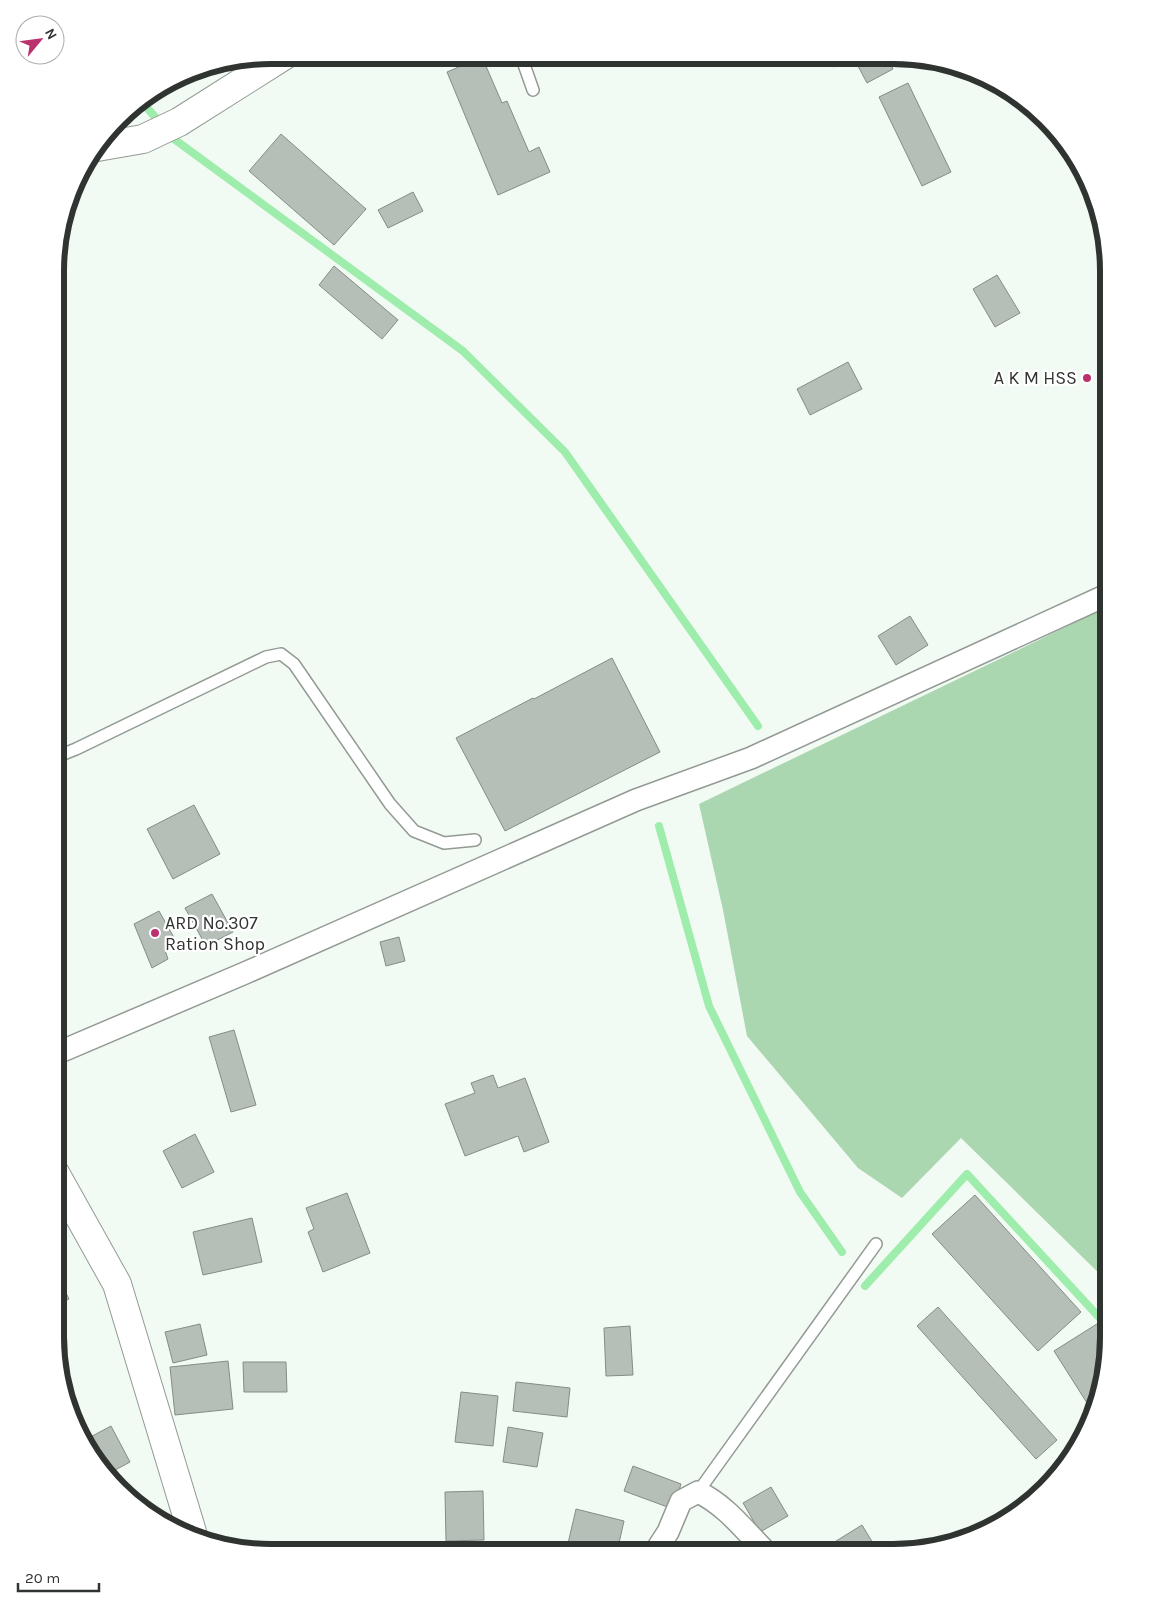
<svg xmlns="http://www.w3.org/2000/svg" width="1164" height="1608" font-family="Karla,sans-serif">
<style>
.green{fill:#aad6b0}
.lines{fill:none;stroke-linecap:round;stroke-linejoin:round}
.stream{stroke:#9fedad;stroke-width:8}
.building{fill:#b6bfb7;stroke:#848d85}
.lane-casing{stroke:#929a93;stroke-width:14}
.street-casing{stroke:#929a93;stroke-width:24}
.secondary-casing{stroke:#929a93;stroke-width:30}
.lane{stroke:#fff;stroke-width:11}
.street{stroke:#fff;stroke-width:21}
.secondary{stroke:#fff;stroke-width:28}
.poi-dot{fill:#bb316d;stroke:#fff;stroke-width:2}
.labels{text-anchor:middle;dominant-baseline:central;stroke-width:4.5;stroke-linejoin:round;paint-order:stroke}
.poi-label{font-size:18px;fill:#303431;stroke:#fff;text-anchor:end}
.rim{fill:none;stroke:#303431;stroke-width:6}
</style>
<rect width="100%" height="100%" fill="#f2fbf3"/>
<path class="green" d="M1109,606V1283L961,1138L902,1198L858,1168L747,1036L723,910L699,804Z"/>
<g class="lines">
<path class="stream" d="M141,101L156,118
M174,139L463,351L565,452L758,726
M659,826L709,1006L800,1192L842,1252
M865,1286L967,1174L1109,1328"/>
</g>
<path class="building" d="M482,57L502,103L507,101L529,152L539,147L550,172L498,195L447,72Z
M827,57H854L833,67Z
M876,57H887L893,69L867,83L858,66Z
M908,83L951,172L922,186L879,97Z
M281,134L366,209L334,245L249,171Z
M413,192L423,211L388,228L378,210Z
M1101,238L1109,271V272L1097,240Z
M334,266L398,320L382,339L319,285Z
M997,275L1020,313L995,327L973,289Z
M848,362L862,389L810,415L797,389Z
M910,616L928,645L896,665L878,636Z
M612,658L660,752L505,831L456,738L533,698L534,699Z
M194,805L220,854L173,879L147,829Z
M212,894L233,932L206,946L185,908Z
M159,911L177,943L165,950L168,959L152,968L134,924Z
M399,937L405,961L386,966L380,942Z
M234,1030L256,1105L231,1112L209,1037Z
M493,1075L498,1088L525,1078L549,1142L524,1152L518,1136L465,1156L445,1104L475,1093L471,1083Z
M195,1134L214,1172L182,1188L163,1151Z
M347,1193L370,1253L323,1272L308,1232L314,1229L306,1208Z
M975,1195L1081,1312L1038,1351L932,1234Z
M252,1218L262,1262L203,1275L193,1232Z
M55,1271L69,1299L55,1306Z
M938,1307L1057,1440L1036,1459L917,1326Z
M1100,1322L1109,1337V1351L1097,1407L1094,1414L1054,1351Z
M200,1324L207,1355L173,1363L165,1332Z
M630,1326L633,1375L606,1376L604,1328Z
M228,1361L233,1409L175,1415L170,1367Z
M243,1362H286L287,1392H244Z
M516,1382L570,1388L567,1417L513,1411Z
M461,1392L498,1396L493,1446L455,1442Z
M111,1426L130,1462L106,1475L83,1441Z
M508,1427L543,1433L537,1467L503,1462Z
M633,1466L681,1484L673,1509L624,1491Z
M771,1487L788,1516L760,1532L743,1503Z
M483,1491L484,1540L446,1541L445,1492Z
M576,1509L624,1521L617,1552H566Z
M862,1525L879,1553H833L828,1546Z"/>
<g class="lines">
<defs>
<path id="lane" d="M521,56L533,90
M56,757L76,749L266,657L281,654L294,664L390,804L414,831L444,843L475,840
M698,1492L876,1244"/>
<path id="street" d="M55,1054L245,973L636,800L751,758L1109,594
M55,1217L74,1206
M655,1552L668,1532L681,1501L698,1492C726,1505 746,1532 767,1553"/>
<path id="secondary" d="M97,147L143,139L179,122L285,55
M55,1173L117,1284L192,1532"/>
</defs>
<use href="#lane" class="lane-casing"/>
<use href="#street" class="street-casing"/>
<use href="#secondary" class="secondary-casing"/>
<use href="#lane" class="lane"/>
<use href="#street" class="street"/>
<use href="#secondary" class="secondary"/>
</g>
<g class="poi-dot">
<circle cx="1087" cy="378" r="5"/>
<circle cx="155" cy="933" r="5"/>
</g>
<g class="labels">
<g class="poi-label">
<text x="1077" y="378">A K M HSS</text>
<text x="165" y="923" text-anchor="start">ARD No.307<tspan x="165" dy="21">Ration Shop</tspan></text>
</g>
</g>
<path d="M0 0H1164V1608H0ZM271 64H893A207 207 0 0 1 1100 271V1337A207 207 0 0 1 893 1544H271A207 207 0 0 1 64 1337V271A207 207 0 0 1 271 64Z" fill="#fff" fill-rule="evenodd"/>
<path class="rim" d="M271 64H893A207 207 0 0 1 1100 271V1337A207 207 0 0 1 893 1544H271A207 207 0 0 1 64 1337V271A207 207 0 0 1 271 64Z"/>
<g transform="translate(40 40) rotate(61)"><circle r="24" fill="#ffffff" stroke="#acaead"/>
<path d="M0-4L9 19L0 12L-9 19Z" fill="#bb316d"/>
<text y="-8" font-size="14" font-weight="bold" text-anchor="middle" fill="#303431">N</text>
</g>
<path d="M18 1583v8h81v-8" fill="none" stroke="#303431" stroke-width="2.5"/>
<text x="25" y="1583" font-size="15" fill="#303431" stroke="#ffffff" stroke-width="4" paint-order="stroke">20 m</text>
</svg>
